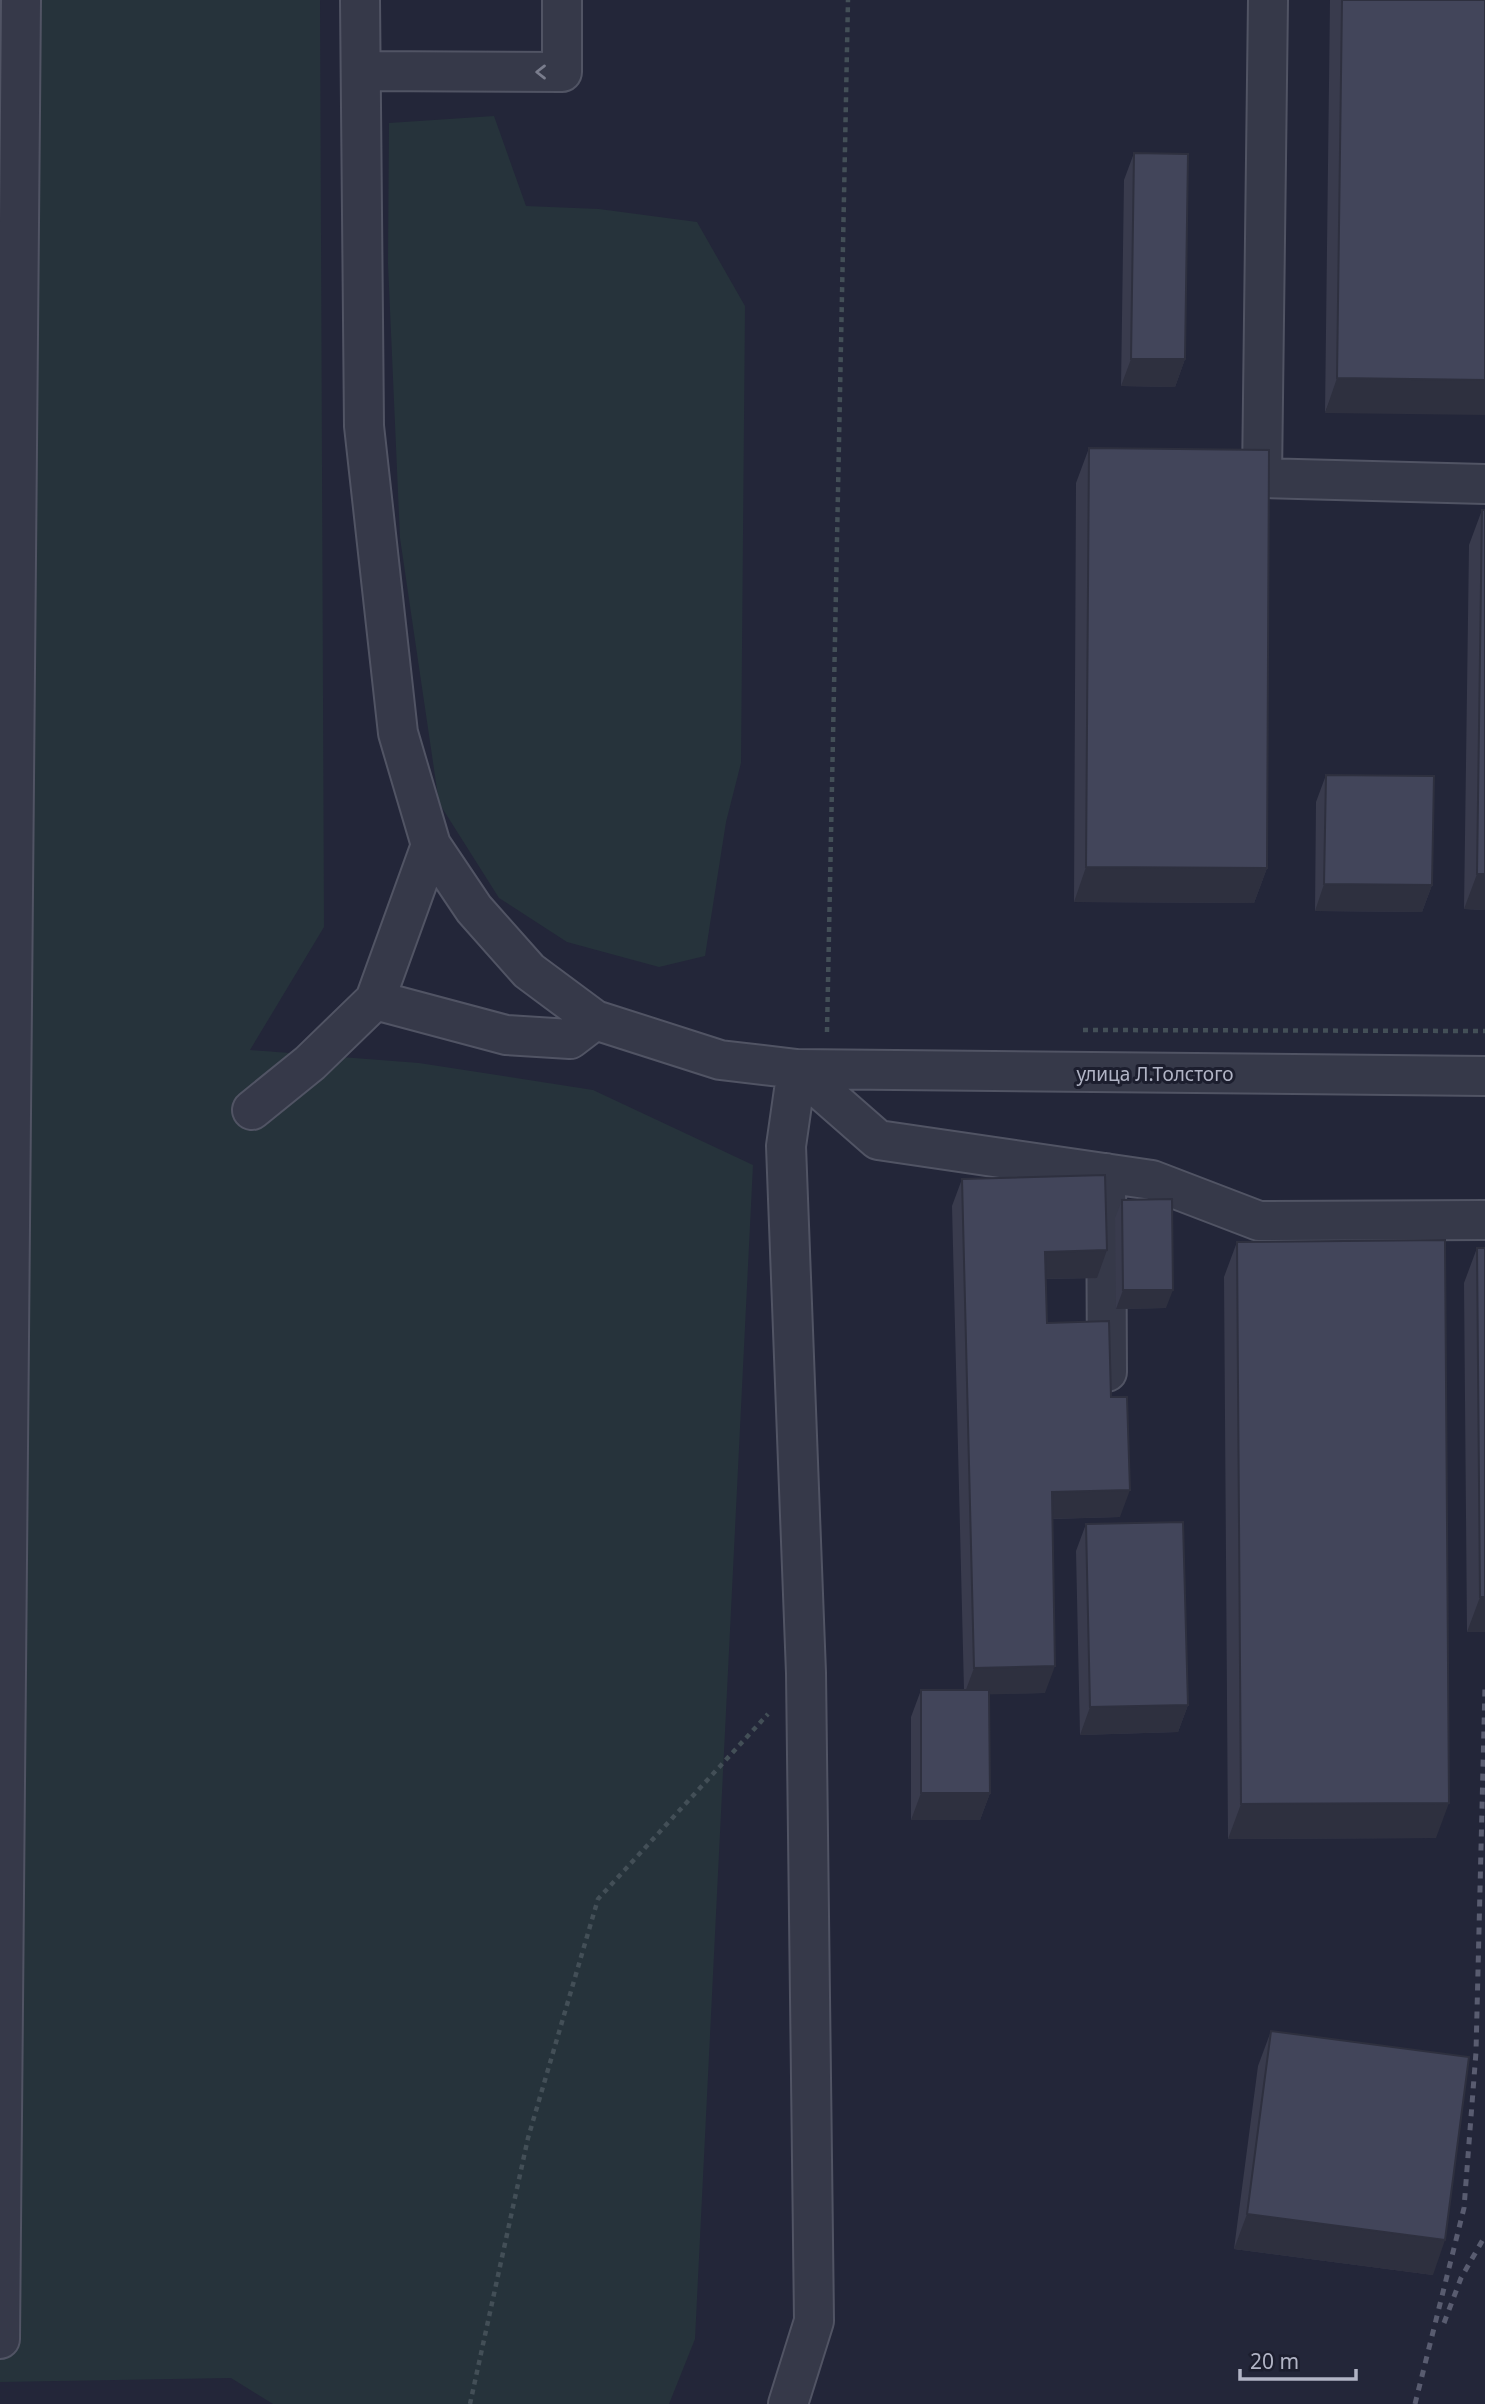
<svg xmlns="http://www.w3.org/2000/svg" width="1485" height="2404" font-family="'Noto Sans',sans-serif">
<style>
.green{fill:#26333b}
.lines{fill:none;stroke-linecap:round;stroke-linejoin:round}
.minor-casing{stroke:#515464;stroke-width:42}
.path{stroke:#434f57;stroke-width:4.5;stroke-dasharray:5 5;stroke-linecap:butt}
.minor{stroke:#363949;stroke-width:38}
.rail{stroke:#595c70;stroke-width:5;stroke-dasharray:7 7;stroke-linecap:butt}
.wall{fill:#393b4d}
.shaded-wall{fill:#2e303f}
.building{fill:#42455a;stroke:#2e303f;stroke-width:2}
.oneway{stroke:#7a7d8d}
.labels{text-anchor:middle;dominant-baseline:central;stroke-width:6;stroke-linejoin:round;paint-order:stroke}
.street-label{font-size:19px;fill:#b1b4c5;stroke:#1c1e2e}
</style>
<rect width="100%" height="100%" fill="#232639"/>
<path class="green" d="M0,0H320L324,927L250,1050L419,1063L593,1090L753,1165L695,2339L669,2404H273L231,2378L0,2382Z
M494,116L526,206L599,209L697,222L745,306L741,763L726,822L705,956L659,967L567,942L499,898L439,803L400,538L388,264L389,123Z"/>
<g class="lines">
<defs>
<path id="minor" d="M360,0L364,426L398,733L431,845L474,909L529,971L595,1020L720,1060L797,1069L1485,1076
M1268,0L1262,478L1485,484
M361,71L562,72V0
M431,845L375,1000L506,1035L570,1039L595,1020
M797,1069L878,1140L1152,1180L1259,1221L1485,1220
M252,1110L310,1063L375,1000
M1106,1173L1107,1372
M0,2339L21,0
M788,2404L814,2321L806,1673L786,1146L797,1069"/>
</defs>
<use href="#minor" class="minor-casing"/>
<path class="path" d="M1083,1030L1485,1031
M827,1032L848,0
M470,2404L528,2138L598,1899L768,1714"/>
<use href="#minor" class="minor"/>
<path class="rail" d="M1444,2323L1461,2278L1485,2236
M1415,2404L1464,2208L1476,2052L1485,1686"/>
</g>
<path class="wall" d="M1330,0H1485L1325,413Z
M1134,153L1185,359L1175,387L1121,386L1124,180Z
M1089,448L1267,868L1254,903L1074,902L1076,483Z
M1482,510H1485V910L1464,909L1469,545Z
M1326,775L1432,885L1422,912L1315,911L1316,802Z
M962,1179L1097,1278L1046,1279L1047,1323L1111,1397L1120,1517L1052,1519L1045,1693L989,1694L990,1793L980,1820H911V1717L921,1690H964L952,1206Z
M1122,1200L1166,1308L1116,1309L1115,1218Z
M1237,1242L1436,1838L1228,1839L1224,1277Z
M1477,1248L1485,1632H1467L1464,1283Z
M1086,1524L1188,1705L1178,1732L1080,1735L1076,1551Z
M1271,2031L1433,2275L1234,2249L1258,2066Z"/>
<path class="shaded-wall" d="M1131,359H1185L1175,387L1121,386Z
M1337,378L1485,380V415L1325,413Z
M1086,867L1267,868L1254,903L1074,902Z
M1477,874H1485V910L1464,909Z
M1324,884L1432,885L1422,912L1315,911Z
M1107,1250L1097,1278L1035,1279L1045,1252Z
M1123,1290H1173L1166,1308L1116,1309Z
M1130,1490L1120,1517L1042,1519L1052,1492Z
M1480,1597H1485V1632H1467Z
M1055,1666L1045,1693L964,1695L974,1668Z
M1188,1705L1178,1732L1080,1735L1090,1707Z
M921,1793H990L980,1820H911Z
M1449,1803L1436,1838L1228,1839L1241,1804Z
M1247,2214L1445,2240L1433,2275L1234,2249Z"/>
<path class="building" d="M1342,0H1485V380L1337,378Z
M1134,153L1188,154L1185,359H1131Z
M1089,448L1269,450L1267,868L1086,867Z
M1482,510H1485V874H1477Z
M1326,775L1434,776L1432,885L1324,884Z
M1105,1175L1107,1250L1045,1252L1047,1323L1109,1321L1111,1397H1127L1130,1490L1052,1492L1055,1666L974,1668L962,1179Z
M1172,1199L1173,1290H1123L1122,1200Z
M1445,1240L1449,1803L1241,1804L1237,1242Z
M1477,1248H1485V1597H1480Z
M1183,1522L1188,1705L1090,1707L1086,1524Z
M921,1690H989L990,1793H921Z
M1271,2031L1469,2057L1445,2240L1247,2214Z"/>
<defs><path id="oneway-chevron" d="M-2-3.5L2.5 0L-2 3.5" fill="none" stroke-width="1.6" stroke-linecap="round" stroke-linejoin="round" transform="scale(1.75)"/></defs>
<use class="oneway" href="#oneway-chevron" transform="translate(541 72) rotate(-180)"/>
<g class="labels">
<g class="street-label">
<text x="1155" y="1074">улица Л.Толстого</text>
</g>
</g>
<path d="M1240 2369v10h116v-10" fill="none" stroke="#b1b4c5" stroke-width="3.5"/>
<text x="1250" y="2369" font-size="21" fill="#b1b4c5" stroke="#1c1e2e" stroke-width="5" paint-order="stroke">20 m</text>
</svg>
